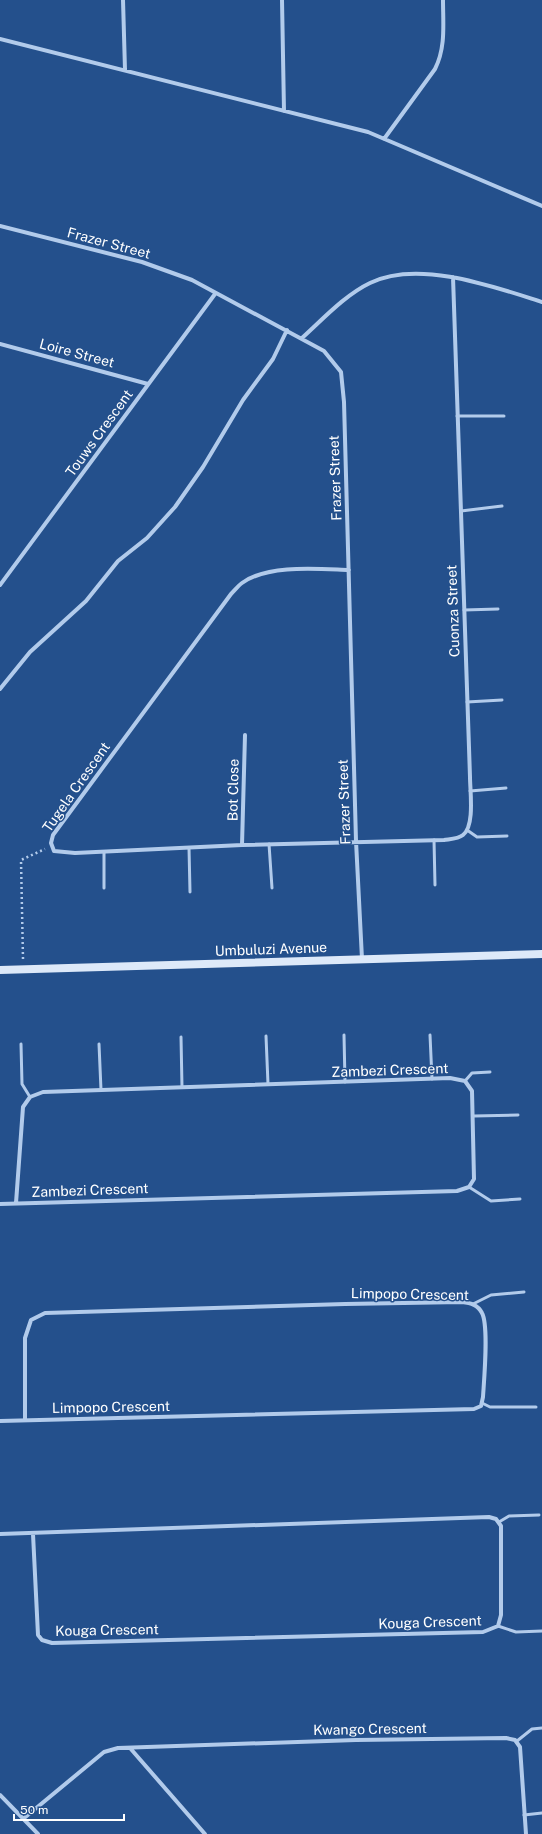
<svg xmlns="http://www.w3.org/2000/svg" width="542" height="1834" font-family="'Public Sans',sans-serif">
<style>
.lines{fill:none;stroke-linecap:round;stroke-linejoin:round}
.path{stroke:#b2cbeb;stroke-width:2.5;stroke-dasharray:2 3;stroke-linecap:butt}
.lane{stroke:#b2cbeb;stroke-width:3}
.street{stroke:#b2cbeb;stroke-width:4}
.secondary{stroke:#dde9f9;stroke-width:8}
.labels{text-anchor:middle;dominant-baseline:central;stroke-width:3;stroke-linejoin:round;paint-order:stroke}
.street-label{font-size:14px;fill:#fff;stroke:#24508c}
</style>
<rect width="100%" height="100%" fill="#24508c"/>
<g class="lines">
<path class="path" d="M23,959L21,860L45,849"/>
<path class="lane" d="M457,416H504
M461,511L502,506
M464,610L498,609
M467,702L502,700
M470,791L506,788
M467,830L477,837L507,836
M434,840L435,885
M269,844L272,888
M189,848L190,892
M104,852V888
M344,1035L345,1082
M430,1035L432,1079
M266,1036L268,1084
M181,1037L182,1087
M21,1044L22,1084L30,1097
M99,1044L101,1090
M465,1081L472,1073L490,1072
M474,1116L518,1115
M469,1187L491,1201L520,1199
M473,1304L491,1295L524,1292
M482,1403L490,1407H536
M499,1522L509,1516L539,1515
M498,1626L516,1632L542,1631
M517,1741L532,1729L542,1728
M524,1815L542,1813"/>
<path class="street" d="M123,0L125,70
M282,0L284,111
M0,39L368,132L542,206
M384,139L435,69C446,47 443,24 443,0
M0,226L142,262L192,280L324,351L341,372L344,402L356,841L362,959
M302,338C323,319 345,295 370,283C418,259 495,287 542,302
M0,344L148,384
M349,570C319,569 268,564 242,583C238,586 235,590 231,594L53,835L51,843L54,851L75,853L242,845L444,840C450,839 458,839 463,835C475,826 470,791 470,777L453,277
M0,585L215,294
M0,689L30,652L86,601L118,561L147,538L175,507L203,467L243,400L273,359L287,330
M242,845L245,735
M0,1204L457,1191L469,1187L474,1179L472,1091L465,1081L450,1078L43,1092L30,1097L23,1107L16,1203
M0,1421L474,1409L481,1406L483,1397C484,1380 489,1326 482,1313C478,1305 471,1303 462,1302L345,1304L45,1313L31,1320L25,1338V1420
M0,1534L489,1517L496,1519L501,1526V1615L498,1626L483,1632L52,1643L42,1640L38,1635L33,1534
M130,1748L205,1834
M0,1795L38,1834
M23,1819L104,1752L118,1748L356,1740L506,1738L515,1740L520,1747L526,1834"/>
<path class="secondary" d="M0,970L542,954"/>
</g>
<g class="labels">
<g class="street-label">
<text transform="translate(109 243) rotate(15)">Frazer Street</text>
<text transform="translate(77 353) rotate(15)">Loire Street</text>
<text transform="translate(99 433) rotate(-54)">Touws Crescent</text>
<text transform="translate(335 478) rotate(-92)">Frazer Street</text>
<text transform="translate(453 611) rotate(-92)">Cuonza Street</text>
<text transform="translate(76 787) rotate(-55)">Tugela Crescent</text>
<text transform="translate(233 790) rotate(-89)">Bot Close</text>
<text transform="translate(344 802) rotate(-92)">Frazer Street</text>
<text transform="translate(271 949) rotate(-2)">Umbuluzi Avenue</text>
<text transform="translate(390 1070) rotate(-2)">Zambezi Crescent</text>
<text transform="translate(90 1190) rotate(-2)">Zambezi Crescent</text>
<text transform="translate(410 1294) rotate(1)">Limpopo Crescent</text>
<text transform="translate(111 1407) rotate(-1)">Limpopo Crescent</text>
<text transform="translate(430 1622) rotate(-2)">Kouga Crescent</text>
<text transform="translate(107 1630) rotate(-1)">Kouga Crescent</text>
<text transform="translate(370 1729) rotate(-1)">Kwango Crescent</text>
</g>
</g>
<path d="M14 1814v6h110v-6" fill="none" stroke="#ffffff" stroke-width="2"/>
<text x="20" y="1814" font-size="12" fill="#ffffff" stroke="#24508c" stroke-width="3" paint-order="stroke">50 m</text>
</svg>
